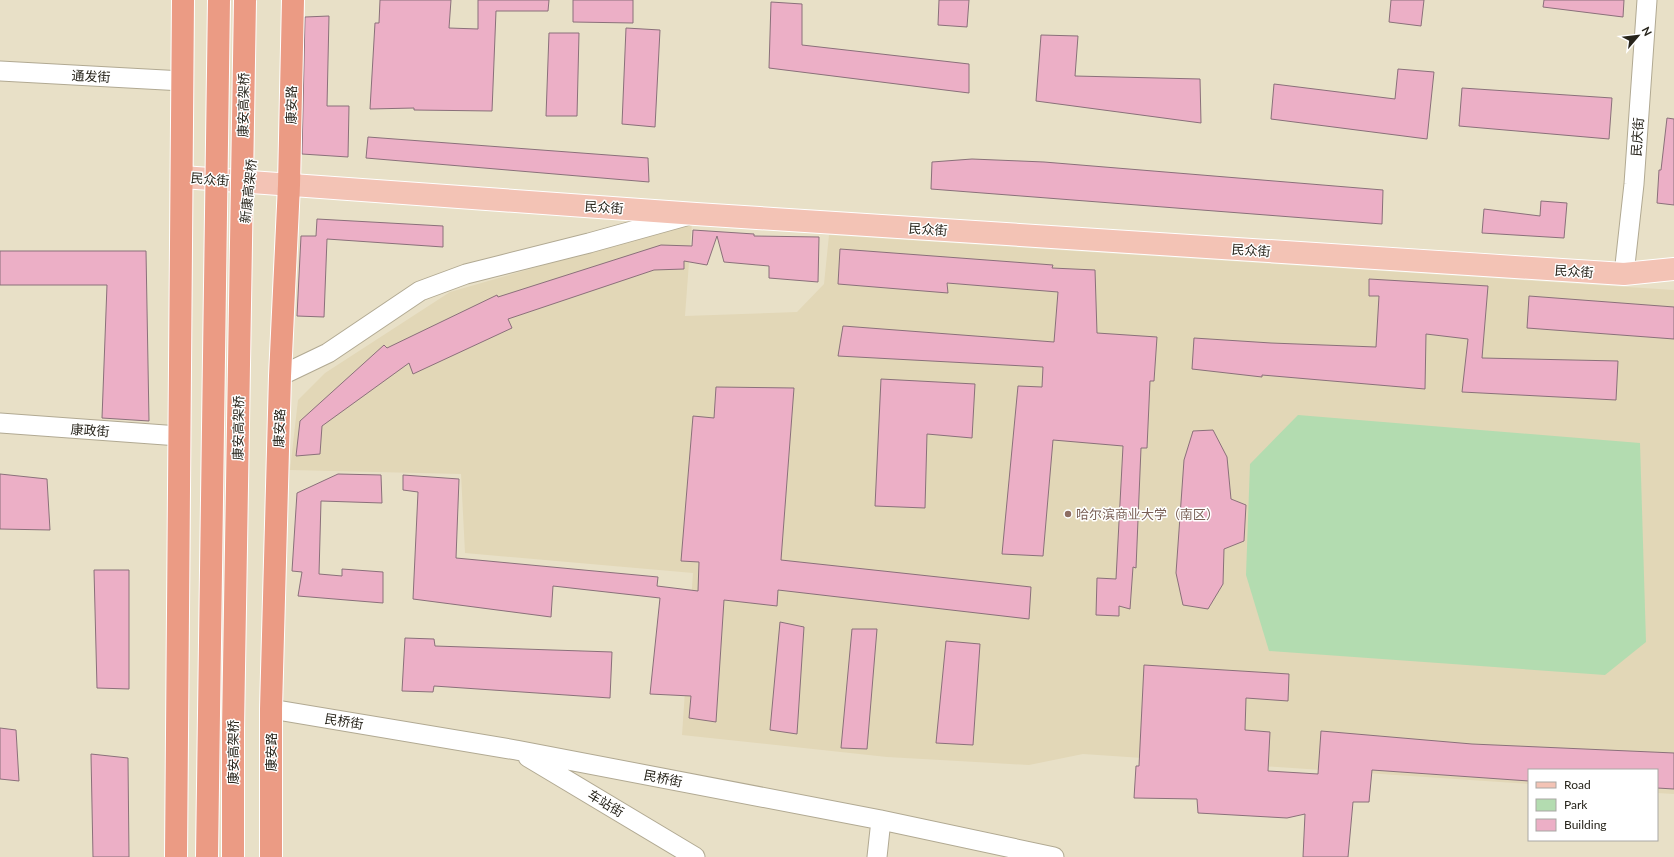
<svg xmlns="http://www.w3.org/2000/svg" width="1674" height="857" font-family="Lato,'Noto Sans SC',sans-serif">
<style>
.built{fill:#e2d7b7}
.green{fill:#b3dcb0}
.building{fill:#ecafc6;stroke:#8a707a}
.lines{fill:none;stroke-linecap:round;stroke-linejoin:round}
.minor-casing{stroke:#b1a992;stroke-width:21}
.major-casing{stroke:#fff;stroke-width:24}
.highway-casing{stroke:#fff;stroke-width:24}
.minor{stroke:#fff;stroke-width:19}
.major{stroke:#f3c3b5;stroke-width:22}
.highway{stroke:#eb9b84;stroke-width:22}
.highway-bridge-casing{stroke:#fff;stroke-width:24;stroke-linecap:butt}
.highway-bridge{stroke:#eb9b84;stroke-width:22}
.education-dot{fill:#8d6e63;stroke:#fff;stroke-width:1.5}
.labels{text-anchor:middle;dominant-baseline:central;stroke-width:3;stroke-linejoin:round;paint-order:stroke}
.street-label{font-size:13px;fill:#27241b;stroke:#fff}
.education-label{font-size:13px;fill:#785e54;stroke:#fff;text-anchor:start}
</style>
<rect width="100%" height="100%" fill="#e8e0c7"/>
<path class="built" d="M692,222L685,316L797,312L824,284L829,235L1674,290V794L1657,793V770H1529V784L1083,754L1029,765L887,757L682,735L693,573L465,553L461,474L290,470L298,400L325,373L450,292Z"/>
<path class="green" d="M1298,415L1640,443L1646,642L1605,675L1269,651L1246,575L1250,464Z"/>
<path class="building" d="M380,0H451L449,28L478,29V0H549L548,11H496L492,111L414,110V108L370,109L375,23H379Z
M573,0H633V23L573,22Z
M939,0H969L967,27L938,25Z
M1391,0H1424L1421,26L1389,22Z
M1544,0H1624L1623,17L1543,7Z
M771,2L802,4V45L969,64V93L769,68Z
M329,16L327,106H349L348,157L302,154L305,17Z
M626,28L660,30L655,127L622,124Z
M549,33H579L577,116H546Z
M1041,35L1078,36L1075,76L1200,79L1201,123L1036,101Z
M1398,69L1434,72L1427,139L1271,119L1274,84L1395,99Z
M1462,88L1612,98L1609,139L1459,126Z
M1667,118L1674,119V205L1657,203L1659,170H1661Z
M368,137L648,158L649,182L366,158Z
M972,159L1044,162L1383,190L1382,224L931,189L932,162Z
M1541,201L1567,203L1564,238L1482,233L1484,209L1540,216Z
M317,219L443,226V247L327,239L324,317L297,316L301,236H316Z
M693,230L754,234V236L819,237L818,282L769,278V266L724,262L717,236L707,265L684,261V269L654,270L508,319L512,328L413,374L409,363L322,426L320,454L296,456L300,421L384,345L387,348L497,295L498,297L661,245L692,246Z
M840,249L1053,265L1052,268L1095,270L1097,333L1157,337L1154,381H1150L1147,448H1141L1136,568L1133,567L1130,609L1119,606V616L1096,615L1097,578L1116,579L1123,446L1053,440L1043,556L1002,554L1018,386L1042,387L1043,367L838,356L843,326L1054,342L1058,292L947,283L948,293L838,284Z
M0,251H146L149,421L102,418L107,285H0Z
M1369,279L1488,286L1482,358L1618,361L1616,400L1462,392L1468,339L1426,334L1425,389L1262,375V377L1192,369L1194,338L1271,343L1376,347L1379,296H1369Z
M1529,296L1674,307V339L1527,328Z
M881,379L975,384L972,438L927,434L925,508L875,506Z
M716,387L794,388L781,560L1031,587L1029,619L778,590L777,606L724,600L716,722L689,718L691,696L650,694L660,598L553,586L551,617L413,599L418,492L403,490V475L459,479L456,558L658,577L657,586L698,591L699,562L681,561L693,416L714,418Z
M1213,430L1227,457L1231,499L1246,505L1244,541L1224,549L1223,584L1208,609L1183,605L1176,573L1184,460L1193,431Z
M0,474L47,479L50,530L0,529Z
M338,474L381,475L382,503L321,501L319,574L342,576V569L383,572V603L298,596L302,572L292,571L297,493Z
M94,570H129V689L97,688Z
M780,622L804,627L797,734L770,730Z
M852,629H877L867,749L841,748Z
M405,638L434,639L435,646L612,652L610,698L434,686L433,692L402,691Z
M946,641L980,644L973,745L936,743Z
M1144,665L1289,674L1288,701L1246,698L1245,730L1270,732L1268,771L1318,774L1321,731L1472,744L1674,753V789L1657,788V770H1529V781L1372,770L1369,802H1353L1348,857H1303L1305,814L1287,818L1198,813L1197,799L1134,798L1136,766H1139Z
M0,728L16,730L19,781L0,779Z
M91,754L128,758L129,857H93Z"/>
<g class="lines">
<defs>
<path id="minor" d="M0,71L183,81
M1624,274L1634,184L1647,0
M280,376L328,353L420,291L466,274L589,243L686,216
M0,423L179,436
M271,709L516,750L881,820L1054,857
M528,757L695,857
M877,857L881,820"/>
<path id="major" d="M182,177L696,214L1624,274L1674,269"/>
<path id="highway" d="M176,857L183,0
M271,857V709L280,376L289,185L293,0"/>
</defs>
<use href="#minor" class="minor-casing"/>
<use href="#major" class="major-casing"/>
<use href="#highway" class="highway-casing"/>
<use href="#minor" class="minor"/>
<use href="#major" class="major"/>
<use href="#highway" class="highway"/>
<defs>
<path id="highway-bridge" d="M207,857L219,0
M233,857V729L245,0"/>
</defs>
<use href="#highway-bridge" class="highway-bridge-casing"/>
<use href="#highway-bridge" class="highway-bridge"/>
</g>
<circle class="education-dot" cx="1068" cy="514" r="4"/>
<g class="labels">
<g class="street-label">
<text transform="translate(91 76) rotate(3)">通发街</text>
<text transform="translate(243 105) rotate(-89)">康安高架桥</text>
<text transform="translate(291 105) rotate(-89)">康安路</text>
<text transform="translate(1637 137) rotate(-86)">民庆街</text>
<text transform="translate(210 179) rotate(5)">民众街</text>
<text transform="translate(248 191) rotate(-84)">新康高架桥</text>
<text transform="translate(604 207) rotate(4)">民众街</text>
<text transform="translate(928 229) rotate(4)">民众街</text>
<text transform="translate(1251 250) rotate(4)">民众街</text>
<text transform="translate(1574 271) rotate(4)">民众街</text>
<text transform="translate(238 428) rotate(-89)">康安高架桥</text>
<text transform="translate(279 428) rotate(-88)">康安路</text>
<text transform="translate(90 430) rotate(4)">康政街</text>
<text transform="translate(344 721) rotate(9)">民桥街</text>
<text transform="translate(233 752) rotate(-90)">康安高架桥</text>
<text transform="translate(271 752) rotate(-90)">康安路</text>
<text transform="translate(663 778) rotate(11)">民桥街</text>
<text transform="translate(606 803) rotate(31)">车站街</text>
</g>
<g class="education-label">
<text x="1076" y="514">哈尔滨商业大学（南区）</text>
</g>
</g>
<rect x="1528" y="769" width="130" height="72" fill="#ffffff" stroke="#a9a7a4"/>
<rect x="1536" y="782" width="20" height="6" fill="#f3c3b5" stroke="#a9a7a4"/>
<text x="1564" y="789" font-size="12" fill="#27241b">Road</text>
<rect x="1536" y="799" width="20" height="12" fill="#b3dcb0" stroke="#a9a7a4"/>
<text x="1564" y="809" font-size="12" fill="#27241b">Park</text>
<rect x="1536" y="819" width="20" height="12" fill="#ecafc6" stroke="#a9a7a4"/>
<text x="1564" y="829" font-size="12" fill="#27241b">Building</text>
<g transform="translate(1638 36) rotate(62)" stroke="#ffffff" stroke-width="3" paint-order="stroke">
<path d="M0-3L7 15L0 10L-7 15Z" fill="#27241b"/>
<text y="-6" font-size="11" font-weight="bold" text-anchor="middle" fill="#27241b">N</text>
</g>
</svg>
